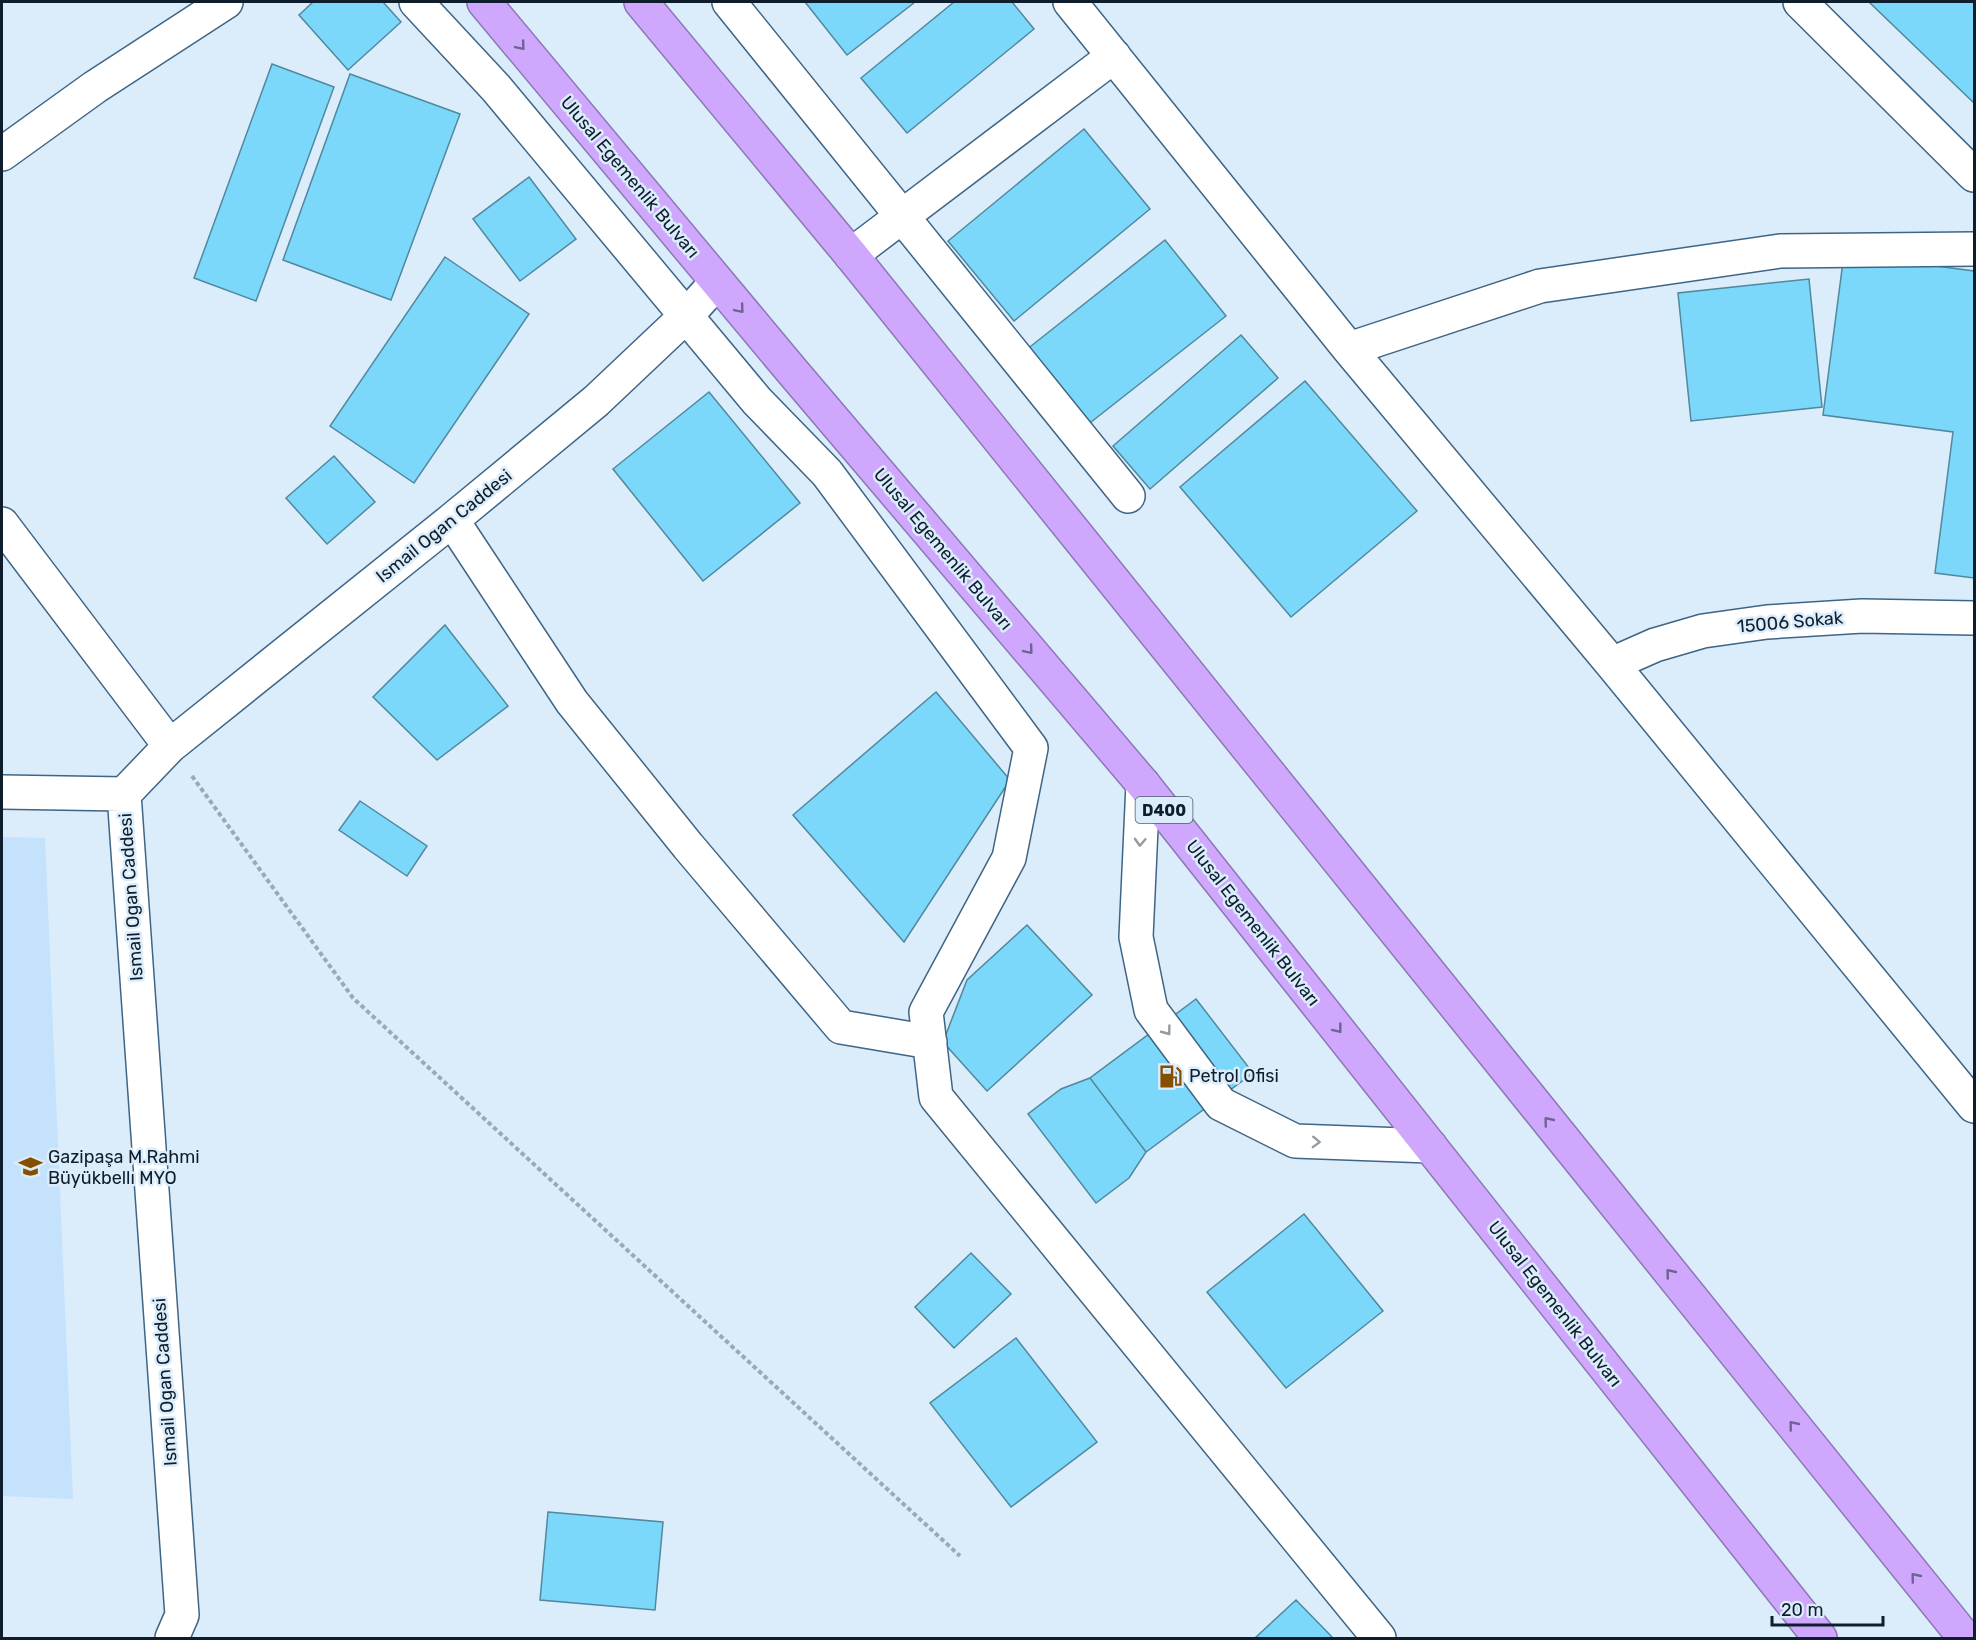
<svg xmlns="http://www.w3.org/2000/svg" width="1976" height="1640" font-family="Rubik,sans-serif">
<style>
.built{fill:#c5e2fc}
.building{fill:#7cd8fb;stroke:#50889e;stroke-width:1.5}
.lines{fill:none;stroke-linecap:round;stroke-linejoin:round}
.minor-casing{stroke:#3e6585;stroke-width:36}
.highway-casing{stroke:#8b78b4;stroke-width:36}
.path{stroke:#99a9b8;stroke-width:4;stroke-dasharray:4.5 3;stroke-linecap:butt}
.minor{stroke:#fff;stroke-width:33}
.highway{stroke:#cfa8fd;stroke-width:33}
.oneway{stroke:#6e6394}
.oneway2{stroke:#939aa0}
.labels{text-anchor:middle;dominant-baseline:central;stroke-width:5;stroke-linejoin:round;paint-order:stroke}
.shield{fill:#dbecfb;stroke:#4c5c6a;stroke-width:1.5}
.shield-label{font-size:16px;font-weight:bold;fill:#0e1e2c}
.street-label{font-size:18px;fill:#0e1e2c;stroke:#dbecfb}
.poi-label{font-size:18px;fill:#0e1e2c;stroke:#dbecfb;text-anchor:start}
</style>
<rect width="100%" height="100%" fill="#dbecfb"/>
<path class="built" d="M2,837L45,838L73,1499L2,1496Z"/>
<path class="building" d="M313,2H383L401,22L348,70L299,15Z
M805,2H915L847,55Z
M954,2H1012L1034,29L907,133L861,78Z
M1869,2H1974V103Z
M272,64L334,87L256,301L194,278Z
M350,74L460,114L391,300L283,260Z
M1084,129L1150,209L1014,321L948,241Z
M529,177L576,239L520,281L473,219Z
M1165,240L1226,316L1086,426L1026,350Z
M1844,254L1974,271V578L1935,573L1953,432L1823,415Z
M445,257L529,314L414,483L330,426Z
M1809,279L1822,407L1691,421L1678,293Z
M1241,335L1278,378L1150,489L1113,446Z
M1305,381L1417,511L1291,617L1180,487Z
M709,392L800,503L703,581L613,469Z
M334,456L375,502L327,544L286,498Z
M445,625L508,706L437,760L373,697Z
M936,692L1010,780L904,942L793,815Z
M360,801L427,846L407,876L339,830Z
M1027,925L1092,995L987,1091L943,1042L967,980Z
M1196,999L1253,1073L1146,1152L1090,1078Z
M1090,1078L1146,1152L1129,1178L1096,1203L1028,1114L1061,1089Z
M1304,1214L1383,1311L1286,1388L1207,1292Z
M971,1253L1011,1294L954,1348L915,1307Z
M1016,1338L1097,1442L1011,1507L930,1403Z
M548,1512L663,1522L655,1610L540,1600Z
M1296,1600L1333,1638H1255Z"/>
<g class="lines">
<defs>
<path id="minor" d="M416,2L496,88L757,401L827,473L1031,748L1009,858L926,1012L936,1097L1379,1638
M729,2L1128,496
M1070,2L1349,349L1612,664L1974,1106
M1800,2L1974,175
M2,154L95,87L226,2
M851,255L1114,56
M1349,349L1540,286L1780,251L1974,249
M452,520L572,702L688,846L841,1027L930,1042
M2,524L170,746
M1612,664L1655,645L1703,631L1767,622L1862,616L1974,618
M1143,784L1136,937L1151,1010L1221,1104L1295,1141L1430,1146
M2,792L124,794
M172,1638L182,1615L124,794L170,746L452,520L596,401L686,316L717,282"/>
<path id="highway" d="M484,2L792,371L1143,784L1820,1638
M641,2L851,255L1965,1638"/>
</defs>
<use href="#minor" class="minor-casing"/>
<use href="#highway" class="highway-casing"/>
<path class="path" d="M192,776L353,998L960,1556"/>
<use href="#minor" class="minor"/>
<use href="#highway" class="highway"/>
</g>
<defs><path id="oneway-chevron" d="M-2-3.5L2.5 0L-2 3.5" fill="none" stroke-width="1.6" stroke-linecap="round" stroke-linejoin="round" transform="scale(1.5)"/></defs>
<g class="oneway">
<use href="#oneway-chevron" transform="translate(521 46) rotate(50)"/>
<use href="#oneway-chevron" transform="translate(740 309) rotate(50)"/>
<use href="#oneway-chevron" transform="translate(1029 650) rotate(50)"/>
<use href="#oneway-chevron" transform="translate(1338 1029) rotate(52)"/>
<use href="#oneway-chevron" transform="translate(1548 1121) rotate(-129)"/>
<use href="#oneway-chevron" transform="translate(1670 1273) rotate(-129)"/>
<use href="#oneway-chevron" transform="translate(1793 1425) rotate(-129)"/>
<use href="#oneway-chevron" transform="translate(1915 1577) rotate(-129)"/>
</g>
<g class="oneway2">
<use href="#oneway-chevron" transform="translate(1140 842) rotate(93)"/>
<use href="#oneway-chevron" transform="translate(1167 1031) rotate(53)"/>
<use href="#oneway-chevron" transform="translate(1316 1142) rotate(2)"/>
</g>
<defs>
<symbol id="fuel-bare" viewBox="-9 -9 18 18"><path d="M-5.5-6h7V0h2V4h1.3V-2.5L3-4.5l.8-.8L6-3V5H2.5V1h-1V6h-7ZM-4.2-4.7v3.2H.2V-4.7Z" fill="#864e00" stroke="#dbecfb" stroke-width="2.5" paint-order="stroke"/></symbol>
<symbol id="university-bare" viewBox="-9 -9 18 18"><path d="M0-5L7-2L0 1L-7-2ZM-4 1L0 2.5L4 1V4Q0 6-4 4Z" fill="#864e00" stroke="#dbecfb" stroke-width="2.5" paint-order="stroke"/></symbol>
</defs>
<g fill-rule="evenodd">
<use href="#fuel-bare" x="1154" y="1060" width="33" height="33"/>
<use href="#university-bare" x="14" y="1150" width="33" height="33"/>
</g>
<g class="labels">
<rect class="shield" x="1135.5" y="797" width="57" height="26" rx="4.5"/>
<g class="shield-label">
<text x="1164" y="810">D400</text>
</g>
<g class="street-label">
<text transform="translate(630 177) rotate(50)">Ulusal Egemenlik Bulvarı</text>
<text transform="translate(444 526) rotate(-39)">Ismail Ogan Caddesi</text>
<text transform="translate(943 549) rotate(50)">Ulusal Egemenlik Bulvarı</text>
<text transform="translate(1790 622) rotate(-5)">15006 Sokak</text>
<text transform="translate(131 897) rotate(-94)">Ismail Ogan Caddesi</text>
<text transform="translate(1253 923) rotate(52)">Ulusal Egemenlik Bulvarı</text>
<text transform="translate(1555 1304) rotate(52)">Ulusal Egemenlik Bulvarı</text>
<text transform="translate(165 1382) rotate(-94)">Ismail Ogan Caddesi</text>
</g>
<g class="poi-label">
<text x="1189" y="1076">Petrol Ofisi</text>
<text x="48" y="1157">Gazipaşa M.Rahmi<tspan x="48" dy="21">Büyükbellı MYO</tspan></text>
</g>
</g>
<rect width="1976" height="1640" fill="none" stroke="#0e1e2c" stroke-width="6"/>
<path d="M1772 1616v9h111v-9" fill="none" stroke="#0e1e2c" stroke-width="3"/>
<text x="1781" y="1616" font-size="18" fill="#0e1e2c" stroke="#dbecfb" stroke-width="4.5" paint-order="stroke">20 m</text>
</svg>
